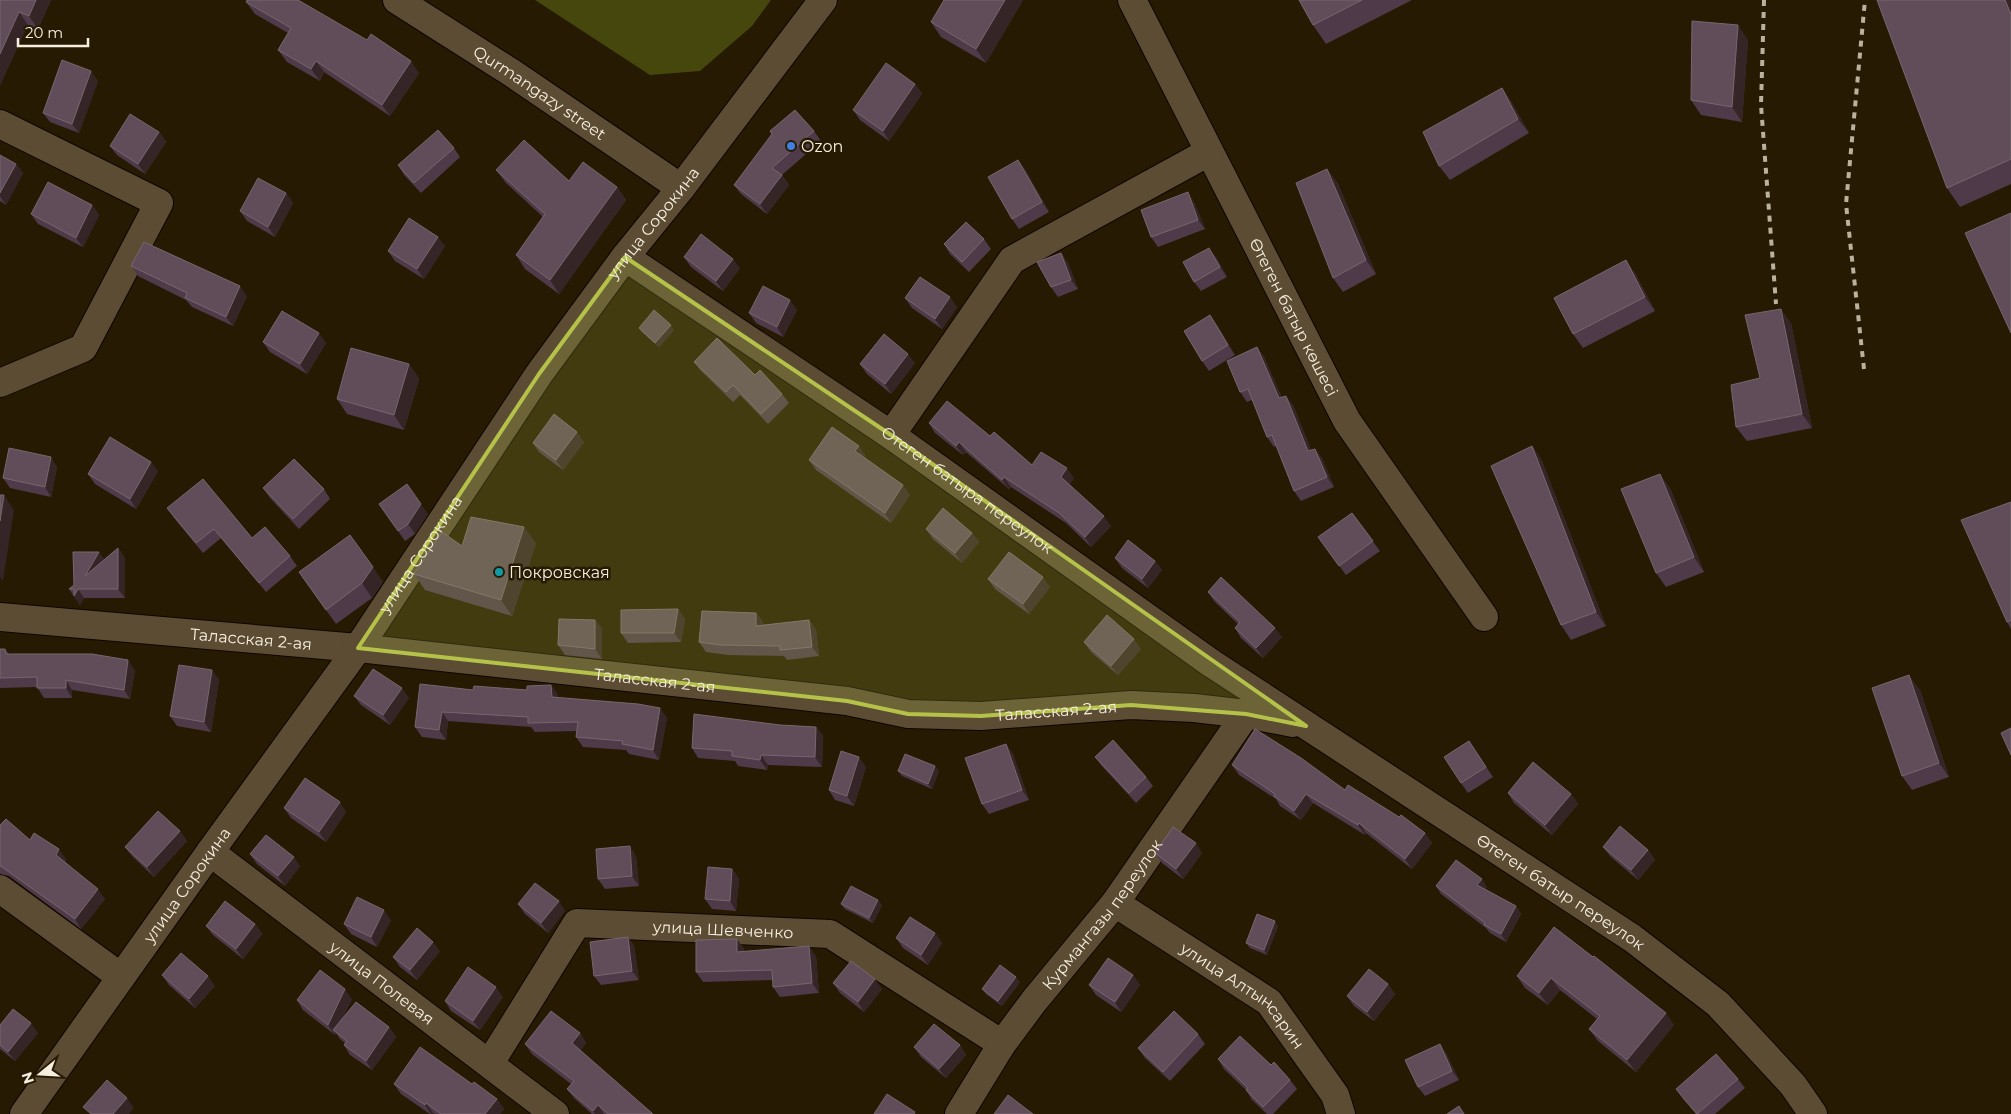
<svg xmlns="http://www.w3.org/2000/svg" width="2011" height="1114" font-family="Montserrat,sans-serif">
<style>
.green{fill:#45470c}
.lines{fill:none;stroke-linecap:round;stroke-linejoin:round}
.minor-casing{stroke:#0f0500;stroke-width:30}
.minor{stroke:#5b4c33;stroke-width:28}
.rail{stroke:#bab19f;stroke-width:4;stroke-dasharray:6 6;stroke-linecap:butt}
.wall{fill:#4e3a49}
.shaded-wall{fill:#362526}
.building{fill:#604d59;stroke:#77666e}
.marked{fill:#b5c249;fill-opacity:0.2;stroke:#b5c249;stroke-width:4;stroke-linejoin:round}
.shop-dot{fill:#3f7fe0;stroke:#261a02;stroke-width:2}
.culture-dot{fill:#0f9aa8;stroke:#261a02;stroke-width:2}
.labels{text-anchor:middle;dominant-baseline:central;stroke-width:5;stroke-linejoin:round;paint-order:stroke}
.street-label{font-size:16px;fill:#f6eedf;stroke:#261a02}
.poi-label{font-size:16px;fill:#f6eedf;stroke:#261a02;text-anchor:start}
</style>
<rect width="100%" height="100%" fill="#261a02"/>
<path class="green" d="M535,0H771L752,26L700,71L650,75Z"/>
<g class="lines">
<defs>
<g id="minor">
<path id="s1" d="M397,0L512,73L681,188"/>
<path id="s2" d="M1132,0L1347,421L1484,617"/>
<path d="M0,124L159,203L83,348L0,383"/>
<path id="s3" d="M625,257L891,435L1211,663L1632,938L1718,1004L1793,1085L1813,1114"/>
<path d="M891,435L1012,260L1209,152"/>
<path id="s4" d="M0,617L358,648L847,701L908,714L981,716L1131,705L1194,708L1246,714L1293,723"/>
<path id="s5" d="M210,852L555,1114"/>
<path d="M0,889L121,977"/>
<path id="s6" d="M1115,903L1269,1002L1335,1095L1341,1114"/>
<path id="s7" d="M490,1063L577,923L830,934L1002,1044"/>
<path id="s8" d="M24,1114L210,852L358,648L539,374L625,257L681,188L823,0"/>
<path id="s9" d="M959,1114L1002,1044L1034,1001L1115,903L1246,714"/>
</g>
</defs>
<use href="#minor" class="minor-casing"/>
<use href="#minor" class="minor"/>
<path class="rail" d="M1764,0L1761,105L1776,304
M1864,369L1846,204L1865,0"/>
</g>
<path class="wall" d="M0,0H51L38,29L28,25Z
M944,0H1023L986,63L941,37L931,22Z
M1299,0H1412L1326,44L1313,25Z
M1877,0H2010L2011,3V184L1960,207L1947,188Z
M246,2L419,73L390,116L324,72L320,81L287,62L278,50L288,33L255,14Z
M1748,40L1742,122L1701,115L1691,100Z
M98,81L79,133L50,122L43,113Z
M915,84L922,94L889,141L860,120L853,110Z
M1502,88L1512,103L1529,133L1450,180L1439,166Z
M770,131H814L821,141L782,175L789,185L767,214L741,194L734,185L772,134Z
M159,132L166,142L145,174L117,155L110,146Z
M454,148L460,157L421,193L404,175L398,165Z
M0,155L16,164L23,173L6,205L0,201Z
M1025,169L1049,212L1019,229L1012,219Z
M1327,169L1338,184L1376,274L1343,292L1333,278Z
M496,170L569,181L617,187L626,200L559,294L525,269L516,255L543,217L506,183Z
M286,193L293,203L275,237L247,221L240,211Z
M1194,202L1205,229L1158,247L1151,237Z
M92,205L99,215L83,247L38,224L31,214Z
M984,239L991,249L969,272L950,254L944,244Z
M445,246L424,279L395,261L388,251Z
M1061,253L1068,263L1078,289L1058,297L1051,287Z
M684,257L740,268L723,291L691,267Z
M1216,257L1227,277L1201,291L1194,282Z
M1626,260L1636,275L1655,311L1583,348L1573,334Z
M131,266L247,296L233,326L192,307L186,300L138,276Z
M905,298L957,307L942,329L912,308Z
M797,310L783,337L756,323L749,313Z
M1791,323L1812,428L1747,441L1736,427Z
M1217,325L1235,355L1209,371L1202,361Z
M639,328L674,330L659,347L642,332Z
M263,342L326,343L307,374L270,352Z
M1257,347L1264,357L1282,398L1293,405L1311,450L1322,458L1334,487L1301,501L1294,491L1276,446L1274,447L1267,437L1252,400L1247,402L1240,392Z
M694,362L755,375L782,394L789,403L768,424L740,395L733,402L701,371Z
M915,363L891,394L867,374L860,364Z
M409,364L419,379L404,430L347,414L337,399Z
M929,423L990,436L1032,465L1074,478L1069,485L1111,526L1091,547L1066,523L1011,487L1009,489L966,452L963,455L935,433Z
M584,442L563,470L539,452L533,443Z
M1532,446L1542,461L1606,626L1571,640L1561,625Z
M865,455L864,458L910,495L891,523L816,470L809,460Z
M57,467L51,497L10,488L3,478Z
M158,471L136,509L95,484L88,474Z
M263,488L324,489L330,499L299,529L270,498Z
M1670,488L1704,572L1666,587L1656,573Z
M2011,502V629L2007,622Z
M379,504L428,514L415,534L405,541Z
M167,508L290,556L297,566L266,592L221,538L203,553L174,518Z
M1352,513L1380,551L1346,575L1318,537Z
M926,529L972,533L979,542L962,563L933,539Z
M536,543L512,616L425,590L414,574L462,546Z
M118,548L125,558V598H84L80,605L69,589L74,585L99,552L104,560Z
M1115,558L1155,561L1162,570L1148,588L1122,568Z
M299,572L383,582L372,598L336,624Z
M988,579L1050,587L1029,614L995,589Z
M1208,592L1282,637L1263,658L1241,638L1235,628L1238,624L1214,601Z
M678,609L685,619L681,642L628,643L621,633Z
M756,613L763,622V625L809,620L816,630L819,656L787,660L784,656L728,655L706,652L699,642Z
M595,620L602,629V659L565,655L558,645Z
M1084,642L1141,649L1118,675L1091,652Z
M0,649H5L9,654L135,670L130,699L72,690V698H44L37,687L0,688Z
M212,670L219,680L211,732L177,726L170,716Z
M551,685L558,695V698L667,718L659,760L629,754L626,750L583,747L576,737L577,731L535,732L531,727L448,721L446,740L422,737L415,727L473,690H527Z
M1920,690L1949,777L1912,790L1902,776Z
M354,696L409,698L390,725L361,705Z
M780,725L816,727L823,736L822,767L768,765L767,770L738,766L735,761L698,758L692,748Z
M1469,741L1493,777L1468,793L1461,783Z
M1006,744L1013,754L1029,800L989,814L982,804Z
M1095,757L1146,777L1153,786L1136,803L1102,766Z
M1232,765L1345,790L1399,817L1425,833L1432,843L1412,869L1366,833L1365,835L1313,803L1301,820L1280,806L1276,799L1239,775Z
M866,767L854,806L835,800L829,790Z
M898,771H939L932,789L902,776Z
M1508,793L1571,794L1578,804L1552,835L1514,803Z
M284,808L346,812L326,842L291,818Z
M0,825L66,859L65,862L105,899L81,929L9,876L0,874Z
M180,831L187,841L154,877L132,856L125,847Z
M1603,847L1648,850L1655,860L1638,880L1610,856Z
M1155,853H1202L1183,879L1162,863Z
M250,854L300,866L285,886L257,864Z
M636,856L639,886L605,889L598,879Z
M732,869L739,879L736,911L712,909L705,899Z
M1436,886L1487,887L1485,890L1516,906L1521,914L1506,942L1490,933L1486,928L1441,894Z
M518,904L565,911L548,933L525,914Z
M841,904L882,905L873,923L845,909Z
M391,920L377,947L351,934L344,924Z
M255,924L262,934L243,959L213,935L206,926Z
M1278,926L1267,955L1250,948L1246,943Z
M1554,927L1674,1025L1636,1072L1598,1041L1589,1029L1597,1019L1560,990L1548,1005L1525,988L1517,976Z
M935,933L942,943L928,965L903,948L896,938Z
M628,937L634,946L639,980L601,985L594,976Z
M737,939L744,949V952L816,956L819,993L780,997L773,987V980L703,982L696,972Z
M440,951L417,980L400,967L393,957Z
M162,975L215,986L195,1008L169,985Z
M1133,975L1140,985L1121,1012L1096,995L1089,985Z
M1020,982L1002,1006L986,994L982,989Z
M833,983L882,989L864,1012L840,993Z
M1388,984L1395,994L1374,1021L1354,1006L1347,996Z
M503,997L480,1030L451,1011L445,1001Z
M352,999L343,1017L389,1027L396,1037L372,1070L350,1055L344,1045L345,1043L340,1039L336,1033L335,1035L303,1010L297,1000Z
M0,1025L38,1033L15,1061L0,1049Z
M580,1033L586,1043L580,1051L653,1114H592L574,1098L567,1089L571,1084L532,1054L525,1044Z
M1198,1034L1205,1044L1170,1081L1145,1058L1138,1048Z
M960,1045L966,1055L946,1078L921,1057L914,1047Z
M1446,1053L1459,1080L1425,1096L1418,1087Z
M1218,1059L1271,1065L1290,1080L1297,1089L1273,1114H1267L1252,1100L1246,1090L1224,1069Z
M1738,1079L1745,1088L1715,1114H1696L1683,1099L1676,1089Z
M394,1084H472L497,1099L504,1109L500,1114H435L433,1113L432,1114H430L401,1094Z"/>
<path class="shaded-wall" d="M36,0H51L38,29L29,16Z
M1005,0H1023L986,63L976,49Z
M2005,0H2010L2011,3V14Z
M19,12L28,25L0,86V54Z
M1738,25L1748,40L1742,122L1732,107Z
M316,61L324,72L320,81L311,69Z
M411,61L419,73L390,116L382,105Z
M91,71L98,81L79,133L72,124Z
M915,84L922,94L889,141L883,131Z
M1502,88L1512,103L1529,133L1518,119Z
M159,132L166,142L145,174L138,164Z
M1018,160L1025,169L1049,212L1042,202Z
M16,164L23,173L6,205L0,196V193Z
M1327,169L1338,184L1376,274L1366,260Z
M782,175L789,185L767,214L760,204Z
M617,187L626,200L559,294L550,280Z
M1188,192L1194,202L1205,229L1198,220Z
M286,193L293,203L275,237L268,227Z
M92,205L99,215L83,247L76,238Z
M438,237L445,246L424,279L417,269Z
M1209,248L1216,257L1227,277L1220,267Z
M1061,253L1068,263L1078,289L1071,280Z
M733,259L740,268L723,291L716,281Z
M1626,260L1636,275L1655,311L1645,297Z
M240,286L247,296L233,326L226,317Z
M950,297L957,307L942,329L935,319Z
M790,300L797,310L783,337L777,327Z
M1781,309L1791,323L1812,428L1802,414Z
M1210,315L1217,325L1235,355L1228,345Z
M671,325L674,330L659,347L655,343Z
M319,333L326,343L307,374L300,364Z
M1257,347L1264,357L1286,408L1279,398Z
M908,354L915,363L891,394L885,384Z
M409,364L419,379L404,430L394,415Z
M1286,396L1293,405L1315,461L1308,451Z
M577,432L584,442L563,470L556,460Z
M959,442L966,452L963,455L956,446Z
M859,446L865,455L862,461L855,451Z
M1532,446L1542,461L1606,626L1596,612Z
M1315,449L1322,458L1334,487L1327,477Z
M51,457L57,467L51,497L45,487Z
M151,462L158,471L136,509L130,499Z
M1067,468L1074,478L1068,487L1061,477Z
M1660,474L1670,488L1704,572L1694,557Z
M1004,477L1011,487L1009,489L1002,480Z
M903,485L910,495L891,523L885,513Z
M4,495L14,510L3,581L0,577V521Z
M421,504L428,514L415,534L408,524Z
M1104,516L1111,526L1091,547L1085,537Z
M524,527L536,543L512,616L501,600Z
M972,533L979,542L962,563L955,553Z
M118,548L125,558V598L118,589Z
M99,552L106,561L85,576Z
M1155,561L1162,570L1148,588L1142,579Z
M373,567L383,582L372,598L362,583Z
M1043,577L1050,587L1029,614L1023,604Z
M78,589L84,598L80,605L74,596Z
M678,609L685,619L681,642L674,633Z
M756,613L763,622V636L756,626Z
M595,620L602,629V659L595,649Z
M809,620L816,630L819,656L812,647Z
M1275,628L1282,637L1263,658L1256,648Z
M1134,639L1141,649L1118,675L1111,666Z
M128,660L135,670L130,699L124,690Z
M212,670L219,680L211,732L204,722Z
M1909,675L1920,690L1949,777L1939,763Z
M66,680L72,690V698L66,688Z
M551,685L558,695V707L552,697Z
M402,688L409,698L390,725L383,715Z
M660,708L667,718L659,760L653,750Z
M442,712L448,721L446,740L439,730Z
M816,727L823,736L822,767L815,757Z
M1006,744L1013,754L1029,800L1022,790Z
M761,755L768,765L767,770L760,760Z
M859,757L866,767L854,806L847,796Z
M935,766L939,771L932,789L928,784Z
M1306,794L1313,803L1301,820L1294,811Z
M1571,794L1578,804L1552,835L1545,825Z
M340,802L346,812L326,842L319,832Z
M1359,823L1366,833L1365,835L1358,825Z
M180,831L187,841L154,877L147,867Z
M1425,833L1432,843L1412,869L1405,859Z
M1196,843L1202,853L1183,879L1176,869Z
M630,846L636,856L639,886L632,876Z
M59,849L66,859L63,864L56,855Z
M1648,850L1655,860L1638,880L1631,870Z
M294,857L300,866L285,886L278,876Z
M732,869L739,879L736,911L730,901Z
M1482,879L1487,887L1483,893L1477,885Z
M98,889L105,899L81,929L75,919Z
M878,900L882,905L873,923L869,918Z
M559,901L565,911L548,933L541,923Z
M1516,906L1521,914L1506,942L1501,934Z
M384,910L391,920L377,947L371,937Z
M1275,921L1278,926L1267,955L1264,950Z
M255,924L262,934L243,959L236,949Z
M935,933L942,943L928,965L921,955Z
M628,937L634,946L639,980L632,971Z
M737,939L744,949V962L737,952Z
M433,942L440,951L417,980L410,970Z
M809,946L816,956L819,993L812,983Z
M1133,975L1140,985L1121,1012L1115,1002Z
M208,976L215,986L195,1008L189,999Z
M1016,977L1020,982L1002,1006L998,1001Z
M1551,978L1560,990L1548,1005L1539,993Z
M875,979L882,989L864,1012L858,1002Z
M1388,984L1395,994L1374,1021L1367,1012Z
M496,987L503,997L480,1030L473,1021Z
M345,989L352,999L336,1032L333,1030L336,1033L335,1035L328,1025Z
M1666,1013L1674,1025L1636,1072L1627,1060Z
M31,1023L38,1033L15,1061L8,1052Z
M389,1027L396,1037L372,1070L366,1061Z
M580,1033L586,1043L579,1053L572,1043Z
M1440,1044L1446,1053L1459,1080L1452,1071Z
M960,1045L966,1055L946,1078L939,1069Z
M127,1098L134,1108L129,1114H113Z
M497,1099L504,1109L500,1114H485Z
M426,1103L433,1113L432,1114H431L425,1105Z
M598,1105L604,1114H595L593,1111Z"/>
<path class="building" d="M0,0H36L29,16L19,12L0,54Z
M247,0H298L367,40L371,34L411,61L382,105L316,61L311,69L278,50L291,28L246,2Z
M944,0H1005L976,49L931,22Z
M1299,0H1362L1313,25Z
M1877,0H2005L2011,14V159L1947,188Z
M1692,21L1738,25L1732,107L1691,100Z
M62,60L91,71L72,124L43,113Z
M886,63L915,84L883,131L853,110Z
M1502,88L1518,119L1439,166L1423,132Z
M795,110L814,131L772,168L782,175L760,204L734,185L772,134L770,131Z
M130,114L159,132L138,164L110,146Z
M438,130L454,148L414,183L398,165Z
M524,140L569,181L583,162L617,187L550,280L516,255L545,214L496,170Z
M0,155L16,164L0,193Z
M1018,160L1042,202L1012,219L988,177Z
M1327,169L1366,260L1333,278L1296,183Z
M258,178L286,193L268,227L240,211Z
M48,182L92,205L76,238L31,214Z
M1188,192L1198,220L1151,237L1141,210Z
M2011,213V333L1965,233Z
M409,218L438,237L417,269L388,251Z
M966,222L984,239L962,262L944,244Z
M701,234L733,259L716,281L684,257Z
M144,242L240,286L226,317L185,298L187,293L131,266Z
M1209,248L1220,267L1194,282L1183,262Z
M1061,253L1071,280L1051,287L1037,262Z
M1626,260L1645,297L1573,334L1554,298Z
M920,277L950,297L935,319L905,298Z
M763,286L790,300L777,327L749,313Z
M1781,309L1802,414L1736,427L1731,385L1760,378L1745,315Z
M654,310L671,325L655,343L639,328Z
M282,311L319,333L300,364L263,342Z
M1210,315L1228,345L1202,361L1184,331Z
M884,334L908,354L885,384L860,364Z
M717,338L755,375L760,370L782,394L761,414L733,385L726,392L694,362Z
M1257,347L1279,398L1286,396L1308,451L1315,449L1327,477L1294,491L1272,435L1267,437L1248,389L1240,392L1227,361Z
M351,348L409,364L394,415L337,399Z
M947,401L990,436L994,432L1032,465L1041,452L1067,468L1061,477L1104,516L1085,537L1059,513L1004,477L1002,480L959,442L956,446L929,423Z
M554,414L577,432L556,460L533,443Z
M832,427L859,446L855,451L903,485L885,513L809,460Z
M110,437L151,462L130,499L88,474Z
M1532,446L1596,612L1561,625L1491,466Z
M9,448L51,457L45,487L3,478Z
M294,459L324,489L293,519L263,488Z
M1660,474L1694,557L1656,573L1621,489Z
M203,479L252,538L265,527L290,556L259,583L214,529L196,543L167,508Z
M407,484L421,504L408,524L398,531L379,504Z
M0,495H4L0,521Z
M2011,502V620L2007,622L1961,520Z
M943,508L972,533L955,553L926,529Z
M1352,513L1373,541L1339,566L1318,537Z
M471,517L524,527L501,600L414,574L442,532L462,546Z
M350,535L373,567L362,583L326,610L299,572Z
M1128,540L1155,561L1142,579L1115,558Z
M118,548V589H78L74,596V589H69L74,585L73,552H99L85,576Z
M1009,552L1043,577L1023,604L988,579Z
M1221,577L1275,628L1256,648L1235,628L1240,622L1208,592Z
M678,609L674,633H621V610Z
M702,611L756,613V626L809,620L812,647L780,650V646L721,645L699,642Z
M1107,615L1134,639L1111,666L1084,642Z
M559,619L595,620V649L558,645Z
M0,649H5L6,654H92L128,660L124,690L66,680V688H37V677L0,678Z
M179,665L212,670L204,722L170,716Z
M373,669L402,688L383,715L354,696Z
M1909,675L1939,763L1902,776L1872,688Z
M420,684L473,690L474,686L527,690V686L551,685L552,697L638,704L660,708L653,750L622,744L623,741L576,737L578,722L528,723V717L442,712L439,730L415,727Z
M694,714L780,725L816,727L815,757L761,755L760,760L732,756V751L692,748Z
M2011,728V755L2001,733Z
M1255,729L1301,758L1345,790L1348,785L1399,817L1401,815L1425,833L1405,859L1359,823L1358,825L1306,794L1294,811L1274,796L1275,794L1232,765Z
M1113,740L1146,777L1129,793L1095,757Z
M1469,741L1486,767L1461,783L1444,757Z
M1006,744L1022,790L982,804L965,758Z
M841,751L859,757L847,796L829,790Z
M905,754L935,766L928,784L898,771Z
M1533,762L1571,794L1545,825L1508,793Z
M305,778L340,802L319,832L284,808Z
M158,811L180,831L147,867L125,847Z
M6,819L30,840L34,833L59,849L56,855L98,889L75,919L2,867L0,866V825Z
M1620,826L1648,850L1631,870L1603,847Z
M1173,827L1196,843L1176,869L1155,853Z
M266,835L294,857L278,876L250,854Z
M630,846L632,876L598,879L596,849Z
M1456,860L1482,879L1477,885L1516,906L1501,934L1484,925L1485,923L1436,886Z
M708,867L732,869L730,901L705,899Z
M535,883L559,901L541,923L518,904Z
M851,886L878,900L869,918L841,904Z
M357,897L384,910L371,937L344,924Z
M225,901L255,924L236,949L206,926Z
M1257,914L1275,921L1264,950L1246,943Z
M910,917L935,933L921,955L896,938Z
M1554,927L1593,957L1594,956L1666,1013L1627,1060L1589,1029L1600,1016L1551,978L1539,993L1517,976Z
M417,928L433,942L410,970L393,957Z
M628,937L632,971L594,976L590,942Z
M737,939V952L809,946L812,983L773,987L772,970L696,972V940Z
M181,953L208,976L189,999L162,975Z
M1108,958L1133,975L1115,1002L1089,985Z
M851,961L875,979L858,1002L833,983Z
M1000,965L1016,977L998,1001L982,989Z
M468,967L496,987L473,1021L445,1001Z
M1369,969L1388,984L1367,1012L1347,996Z
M320,970L345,989L328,1025L297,1000Z
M356,1002L389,1027L366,1061L344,1045L347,1041L333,1030Z
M13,1009L31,1023L8,1052L0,1045V1025Z
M551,1011L580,1033L572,1043L653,1114H608L598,1105L593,1111L567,1089L574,1081L525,1044Z
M1174,1011L1198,1034L1163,1072L1138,1048Z
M934,1024L960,1045L939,1069L914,1047Z
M1240,1036L1271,1065L1274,1062L1290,1080L1263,1107L1246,1090L1248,1088L1218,1059Z
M1440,1044L1452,1071L1418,1087L1405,1060Z
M420,1047L472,1084L474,1082L497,1099L485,1114H441L426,1103L425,1105L394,1084Z
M1716,1054L1738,1079L1697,1114L1676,1089Z
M107,1080L127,1098L113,1114H91L83,1107Z
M887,1094L915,1112L914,1114H874Z
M1008,1095L1033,1114H994Z
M1459,1106L1464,1114H1447Z"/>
<path class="marked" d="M625,257L891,435L1306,726L1246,714L1131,705L981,716L908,714L847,701L358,648L539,374Z"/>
<circle class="shop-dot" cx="791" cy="146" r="5"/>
<circle class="culture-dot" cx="499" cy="572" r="5"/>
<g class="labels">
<g class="street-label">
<text stroke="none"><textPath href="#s1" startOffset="170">Qurmangazy street</textPath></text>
<text stroke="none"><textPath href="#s8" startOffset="1091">улица Сорокина</textPath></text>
<text stroke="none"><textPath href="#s2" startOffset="356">Өтеген батыр көшесі</textPath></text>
<text stroke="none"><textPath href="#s3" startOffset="414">Отеген батыра переулок</textPath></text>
<text stroke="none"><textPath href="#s8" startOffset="686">улица Сорокина</textPath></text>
<text stroke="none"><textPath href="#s4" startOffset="252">Таласская 2-ая</textPath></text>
<text stroke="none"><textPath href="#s4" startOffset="658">Таласская 2-ая</textPath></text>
<text stroke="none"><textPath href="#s4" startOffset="1062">Таласская 2-ая</textPath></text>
<text stroke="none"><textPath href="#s8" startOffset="281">улица Сорокина</textPath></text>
<text stroke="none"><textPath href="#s3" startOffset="1131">Өтеген батыр переулок</textPath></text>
<text stroke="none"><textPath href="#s9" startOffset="246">Курмангазы переулок</textPath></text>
<text stroke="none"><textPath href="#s7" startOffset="311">улица Шевченко</textPath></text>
<text stroke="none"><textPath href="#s5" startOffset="216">улица Полевая</textPath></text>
<text stroke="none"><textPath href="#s6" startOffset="159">улица Алтынсарин</textPath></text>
</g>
<g class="poi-label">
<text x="801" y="146">Ozon</text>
<text x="509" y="572">Покровская</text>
</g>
</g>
<g transform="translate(40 1074) rotate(252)" stroke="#261a02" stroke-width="4" paint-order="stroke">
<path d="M0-4L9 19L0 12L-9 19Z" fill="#f6eedf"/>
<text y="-8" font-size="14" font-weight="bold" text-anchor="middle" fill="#f6eedf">N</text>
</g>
<path d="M18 38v8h70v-8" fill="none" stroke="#f6eedf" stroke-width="2.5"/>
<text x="25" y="38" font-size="15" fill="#f6eedf" stroke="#261a02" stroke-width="4" paint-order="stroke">20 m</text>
</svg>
